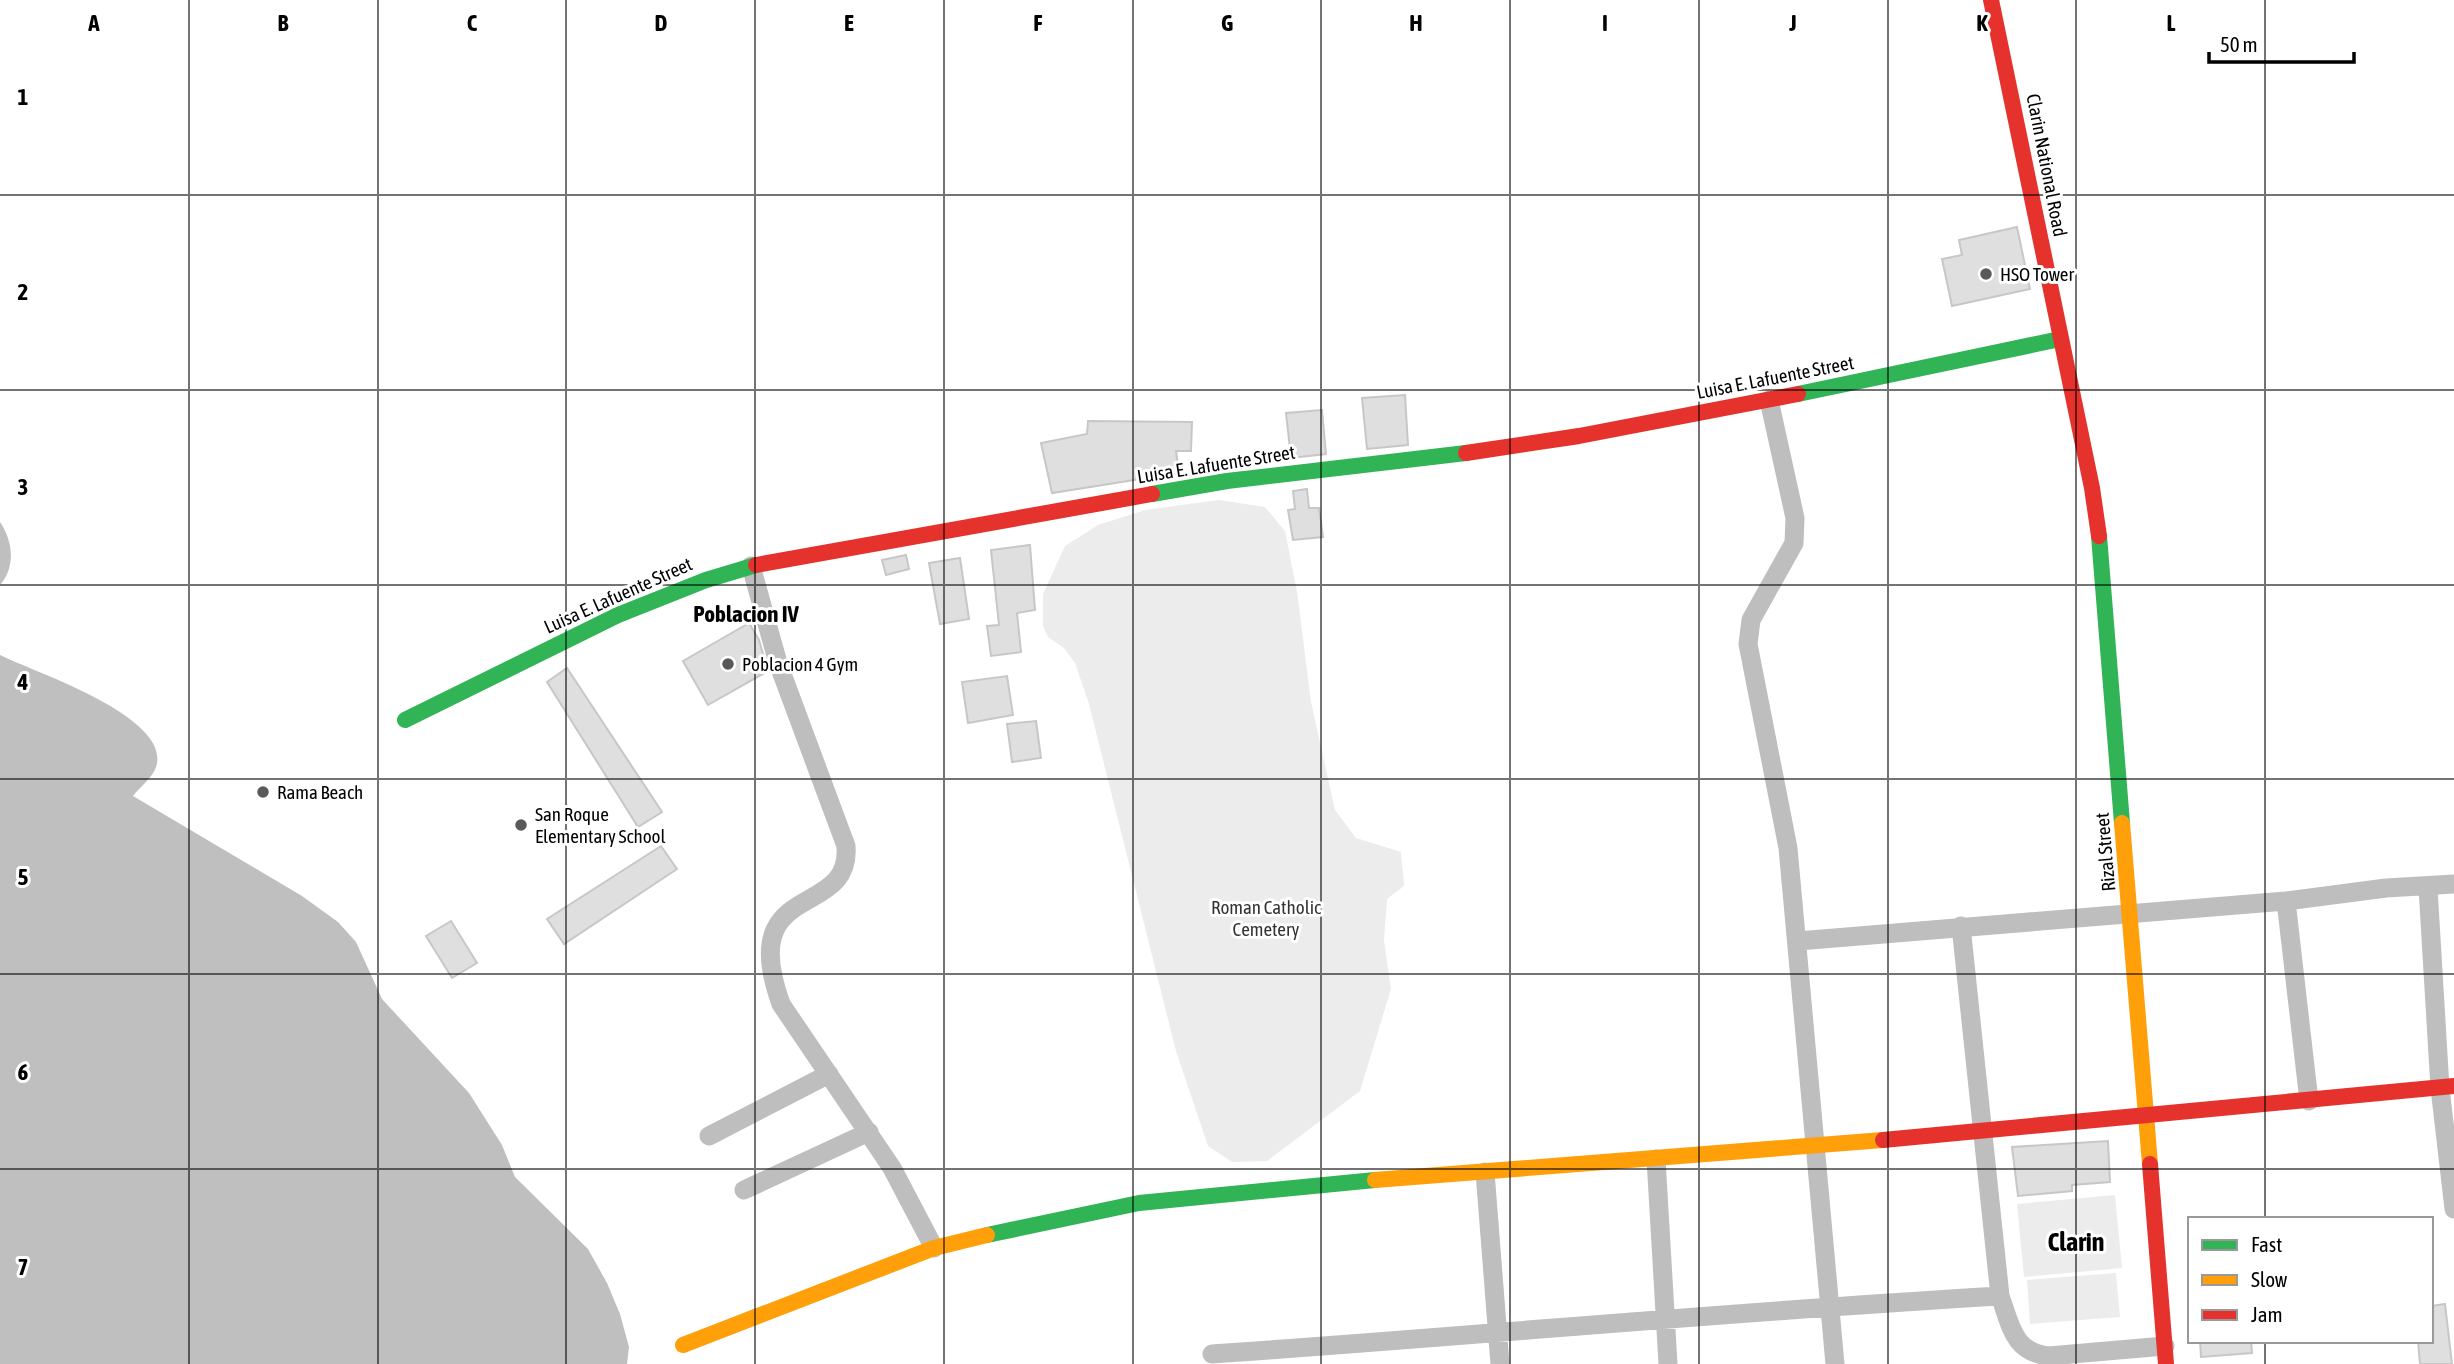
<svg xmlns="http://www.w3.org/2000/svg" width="2454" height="1364" font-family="'Asap Condensed',sans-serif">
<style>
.green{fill:#ececec}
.water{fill:#bfbfbf}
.building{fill:#dfdfdf;stroke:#c7c7c7;stroke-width:2}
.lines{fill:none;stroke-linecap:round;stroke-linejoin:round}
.street{stroke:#bebebe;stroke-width:19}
.fast{stroke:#30b455;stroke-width:16}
.slow{stroke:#ff9f0a;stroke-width:16}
.jam{stroke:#e5322d;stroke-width:16}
.grid{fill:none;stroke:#000;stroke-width:2;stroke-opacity:0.55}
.poi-dot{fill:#595959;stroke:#fff;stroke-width:2.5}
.labels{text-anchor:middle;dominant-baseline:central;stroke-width:6;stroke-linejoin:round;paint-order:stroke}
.street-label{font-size:19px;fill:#000;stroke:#fff}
.poi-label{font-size:19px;fill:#000;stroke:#fff;text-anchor:start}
.park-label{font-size:19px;fill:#333;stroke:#fff}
.quarter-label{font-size:23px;font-weight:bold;fill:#000;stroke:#fff}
.district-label{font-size:26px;font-weight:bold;fill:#000;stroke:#fff}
.grid-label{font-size:23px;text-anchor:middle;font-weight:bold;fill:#000;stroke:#fff;stroke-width:6;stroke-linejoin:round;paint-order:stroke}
</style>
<rect width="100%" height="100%" fill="#fff"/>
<path class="green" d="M1219,500L1265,507L1285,531L1297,592L1311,702L1335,810L1356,838L1401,852L1404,886L1387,899L1384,940L1391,989L1360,1091L1267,1161L1232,1162L1208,1146L1176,1051L1089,704L1075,663L1064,648L1048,637L1043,626V594L1065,546L1098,525L1145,510Z
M2115,1195L2122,1268L2024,1277L2017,1204Z
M2116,1273L2120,1317L2030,1324L2027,1280Z"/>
<path class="water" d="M0,522C13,541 16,567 0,585Z
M0,655C34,672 173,717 156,767C153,777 139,788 133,796L302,896L338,922L356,942L382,999L469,1093L502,1145L515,1177L588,1249L607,1283L620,1314L629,1347L627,1364H0Z"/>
<path class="building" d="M2017,227L2030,289L1952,306L1942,259L1962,255L1959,240Z
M1405,395L1408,445L1367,449L1362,398Z
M1322,410L1326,454L1291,458L1286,413Z
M1088,421L1192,422L1191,451H1176L1179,473L1052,493L1041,443L1087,434Z
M1307,489L1309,508H1319L1323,537L1293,540L1288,510L1295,509L1293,491Z
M1030,545L1035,610L1017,613L1021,652L991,656L987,626L999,625L991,550Z
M906,555L909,569L886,575L882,560Z
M960,558L969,619L940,624L929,563Z
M749,623L759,640L768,671L708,705L683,661Z
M567,668L662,812L638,827L547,682Z
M1007,676L1013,715L968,723L962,682Z
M1036,721L1041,758L1012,762L1007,724Z
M661,846L677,869L564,944L547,919Z
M451,921L477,963L452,978L426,936Z
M2108,1141L2110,1182L2072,1185V1191L2018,1196L2012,1147Z
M2445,1304L2452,1364H2420L2418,1341H2431V1306Z
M2200,1341H2251L2252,1353L2201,1357Z"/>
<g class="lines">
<path class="street" d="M1769,400L1795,518L1794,543L1751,620L1748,644L1788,848L1835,1364
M751,566L778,663L846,846C852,921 735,877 781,1004L892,1168L934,1248
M2428,888L2440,1088L2454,1209
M2286,901L2309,1101
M1961,926L2000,1296C2011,1326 2013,1352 2049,1356L2165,1346
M1798,941L2286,901L2386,888L2454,884
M709,1136L829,1074
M1656,1159L1668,1364
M1485,1172L1500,1364
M744,1190L869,1132
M1212,1354C1475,1336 1737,1311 2000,1296"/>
<path class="fast" d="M1798,394L2060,339
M1152,494L1227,481L1466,453
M2099,536L2122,823
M405,720L618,615L706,580L756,565
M987,1235L1139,1203L1375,1180"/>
<path class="slow" d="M2122,823L2150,1164
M1375,1180L1883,1140
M683,1345L934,1248L987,1235"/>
<path class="jam" d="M1991,0L2092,488L2099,536
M1466,453L1579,436L1798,394
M756,565L1152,494
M1883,1140L2454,1086
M2150,1164L2166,1364"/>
</g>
<path class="grid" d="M189,0V1364M378,0V1364M566,0V1364M755,0V1364M944,0V1364M1133,0V1364M1321,0V1364M1510,0V1364M1699,0V1364M1888,0V1364M2076,0V1364M2265,0V1219M0,195H2454M0,390H2454M0,585H2454M0,779H2454M0,974H2454M0,1169H2454M2265,1341V1364"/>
<g class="poi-dot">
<circle cx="1986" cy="274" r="7"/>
<circle cx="728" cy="664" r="7"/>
<circle cx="263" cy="792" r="7"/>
<circle cx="521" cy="825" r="7"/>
</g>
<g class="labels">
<g class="street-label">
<text transform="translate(2047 165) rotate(79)">Clarin National Road</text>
<text transform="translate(1775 377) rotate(-11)">Luisa E. Lafuente Street</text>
<text transform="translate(1216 464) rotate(-9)">Luisa E. Lafuente Street</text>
<text transform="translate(618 595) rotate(-24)">Luisa E. Lafuente Street</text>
<text transform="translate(2105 852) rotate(-95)">Rizal Street</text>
</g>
<g class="poi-label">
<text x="2000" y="274">HSO Tower</text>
<text x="742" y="664">Poblacion 4 Gym</text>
<text x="277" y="792">Rama Beach</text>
<text x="535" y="814">San Roque<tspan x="535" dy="22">Elementary School</tspan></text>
</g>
<g class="park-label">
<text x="1266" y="907">Roman Catholic<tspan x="1266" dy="22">Cemetery</tspan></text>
</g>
<g class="quarter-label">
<text x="746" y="614">Poblacion IV</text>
</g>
<g class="district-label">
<text x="2076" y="1242">Clarin</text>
</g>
</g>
<g class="grid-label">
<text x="94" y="31">A</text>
<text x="283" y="31">B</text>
<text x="472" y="31">C</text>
<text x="661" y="31">D</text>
<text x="849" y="31">E</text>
<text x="1038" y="31">F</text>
<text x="1227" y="31">G</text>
<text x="1416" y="31">H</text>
<text x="1605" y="31">I</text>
<text x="1793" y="31">J</text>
<text x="1982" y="31">K</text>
<text x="2171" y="31">L</text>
<text x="23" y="105">1</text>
<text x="23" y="300">2</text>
<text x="23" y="495">3</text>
<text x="23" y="690">4</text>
<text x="23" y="885">5</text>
<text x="23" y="1080">6</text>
<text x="23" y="1275">7</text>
</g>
<rect x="2188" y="1217" width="245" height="126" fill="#ffffff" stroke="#999999" stroke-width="2"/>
<rect x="2202" y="1240" width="35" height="10" fill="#30b455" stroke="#999999" stroke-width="2"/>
<text x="2251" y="1252" font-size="21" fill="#000000">Fast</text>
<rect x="2202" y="1275" width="35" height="10" fill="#ff9f0a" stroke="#999999" stroke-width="2"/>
<text x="2251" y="1287" font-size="21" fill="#000000">Slow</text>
<rect x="2202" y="1310" width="35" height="10" fill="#e5322d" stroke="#999999" stroke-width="2"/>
<text x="2251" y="1322" font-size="21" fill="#000000">Jam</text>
<path d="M2209 52v10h145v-10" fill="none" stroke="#000000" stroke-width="3.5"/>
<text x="2220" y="52" font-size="21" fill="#000000" stroke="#ffffff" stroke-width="5" paint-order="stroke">50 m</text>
</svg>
